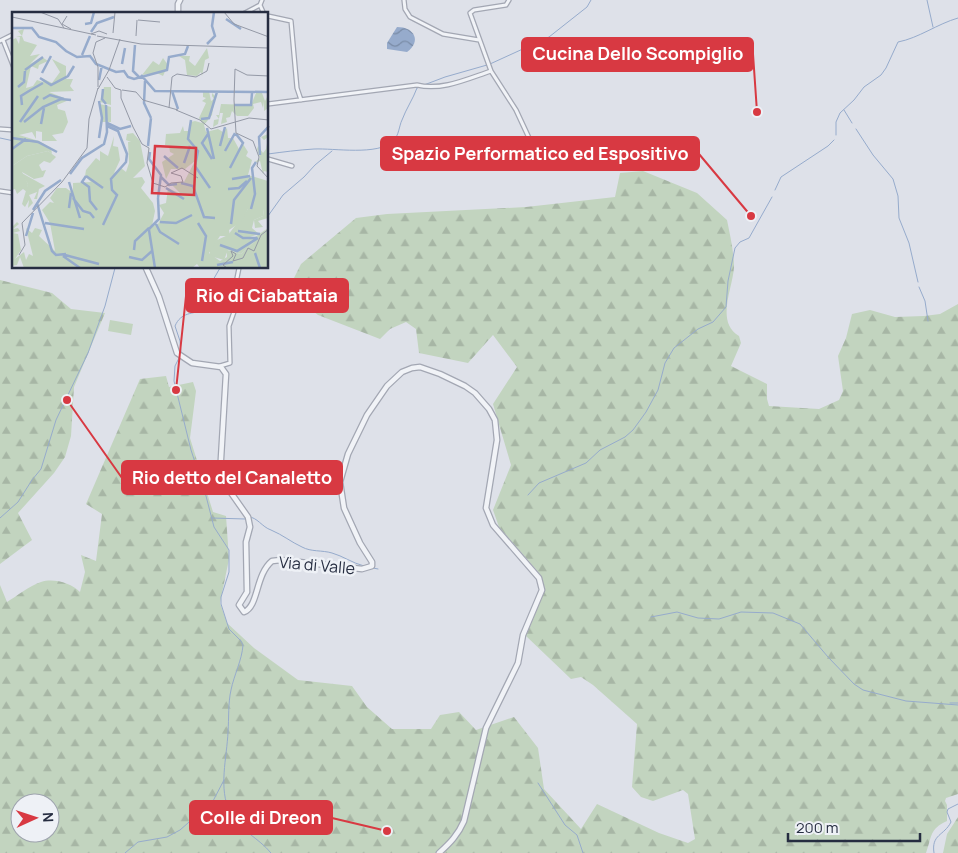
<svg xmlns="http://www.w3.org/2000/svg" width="958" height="853" font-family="Manrope,sans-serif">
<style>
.forest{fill:url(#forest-firs);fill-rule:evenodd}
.pitch{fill:#c2d4bf}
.water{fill:url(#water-waves)}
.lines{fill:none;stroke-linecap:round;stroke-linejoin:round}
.stream{stroke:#96abcc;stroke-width:1}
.minor-casing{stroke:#a3a7b3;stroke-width:5.5}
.tertiary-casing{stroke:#a3a7b3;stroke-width:7}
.minor{stroke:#f1f3f7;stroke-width:3}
.tertiary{stroke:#f1f3f7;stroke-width:4.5}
.labels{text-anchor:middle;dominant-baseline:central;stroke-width:5;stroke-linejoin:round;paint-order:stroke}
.street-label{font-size:16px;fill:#262d41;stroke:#eef1f6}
.inset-river{fill:none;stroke:#96abcc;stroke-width:2.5}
.inset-road{fill:none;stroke:#9499a6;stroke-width:1}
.view{fill:#d83942;fill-opacity:0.15;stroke:#d83942;stroke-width:2.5}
.inset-edge{fill:none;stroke:#262d41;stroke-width:2.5}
.leader{fill:none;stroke:#d83942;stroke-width:2}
.callout-dot{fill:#d83942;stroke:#eef1f6;stroke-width:2}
.callout{fill:#d83942;stroke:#d83942;stroke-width:2}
.callout-label{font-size:18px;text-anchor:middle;font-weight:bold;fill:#fff}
</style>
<defs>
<pattern id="forest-firs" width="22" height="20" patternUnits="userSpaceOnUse" patternTransform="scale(1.25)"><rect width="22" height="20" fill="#c2d4bf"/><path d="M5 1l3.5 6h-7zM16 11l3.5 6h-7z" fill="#a7b6a5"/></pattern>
<pattern id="water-waves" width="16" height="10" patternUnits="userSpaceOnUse" patternTransform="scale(1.25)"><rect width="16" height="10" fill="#96abcc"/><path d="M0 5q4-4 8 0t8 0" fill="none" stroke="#7a8ca7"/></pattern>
</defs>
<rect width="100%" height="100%" fill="#dee1e9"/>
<path class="forest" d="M643,171L697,193L727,220C730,235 734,252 734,267C733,288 715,322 739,336L741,343L731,366L767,384V399L769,406L819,409L839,400L843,391L838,356L846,338L852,314L870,310L895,317L924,316L940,314L958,304V794L946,798L945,801L947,805V821C929,829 932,837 926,853H0V585L7,602C17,596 29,586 41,582C54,578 71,583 80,592L85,572L81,555L96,561L102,514L86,504L140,379L166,376L169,387L193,382L196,391L190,438L213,512L226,516L229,559L220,603L227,623L254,648L298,680L352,686L367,707L392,729H431L440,715L459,712L476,730L514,717L538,748L544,789L581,829L597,804L659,833L688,843L695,839L688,794L683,790L653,801L641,797L632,787L637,724L593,685L581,677L571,679L526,636L545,590L540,574L499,527L493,510L511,465L493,404L517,367L493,335L468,363L419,353L416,329L406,322L390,329L380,339L318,315L295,297L293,280L301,264L356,218L387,214L526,207L615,197L620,173ZM20,803H50V833H20Z
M0,280L52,293L71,309L105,313L74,387L71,436L65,457L54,473L18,513L32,540L0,564Z
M958,817V853H943L947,834Z"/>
<path class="pitch" d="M110,320L133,324L131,335L108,331Z"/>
<path class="water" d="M397,27C414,27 422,41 407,52L387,49V43Z"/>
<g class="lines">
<path class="stream" d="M927,0L933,27
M490,64L549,37L587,7L591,0
M424,85L445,77L487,65
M844,110L852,123
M856,129L873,155L893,179L898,196L899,218L909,243L918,282
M836,135V122L840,113L854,100L864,87L881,75L886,68L898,42C919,38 937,24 958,18
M0,138L14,141
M268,154C283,152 298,150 314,149C334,148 378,156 393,141C399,136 399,126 402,120C406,109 413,99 417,88L420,87
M775,190L781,177L828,146L834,140
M268,216L283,195L304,177L315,165L332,151
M919,287L925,301L928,321
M181,353L180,341L175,326C181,312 192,314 205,310L208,304L209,287L220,268
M180,356L175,366L174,381L191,450L206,496L214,527L229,550V572L221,597V604L229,629L241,641L243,645C242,660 234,675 231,690C228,703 229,718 228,732C227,757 218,789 230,812C239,830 259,838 271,853
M528,495L539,483L586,463L600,450L625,437L633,430L646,412L658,390L665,363L674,348L698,329L713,322L726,307L728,281L735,248L740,242L749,238L772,197
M249,517C257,517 262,527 271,530C283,535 291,542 302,547C311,552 322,550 332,553C343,556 352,563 364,566
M0,518L18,502L32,480L41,469L56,420L88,353L105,306L115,268
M212,518L245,519
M373,568L378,569
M651,617L677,612L698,618L719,619L741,612L773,613L800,624L828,657L854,684L863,690L906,701L958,705
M950,703H958
M538,783L565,825L577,835L583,853
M125,853L138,842L167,837L180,830L213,801L224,780
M934,853C931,834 944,836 951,822L947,812L948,809L958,804"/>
<defs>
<path id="minor" d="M262,0L260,5L264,14
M404,0L405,9L410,17L443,34L479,40
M243,14L260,5
M268,16L291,21L297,88L301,100
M3,40L14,68
M0,41L14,34
M268,104L417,85C442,91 467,79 491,71L470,13L474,10L506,5L509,0
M0,129L14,130
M426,148L431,151L486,153L500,151L530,140L516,110L491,71
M268,159L292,166
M0,191L14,193
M220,366L230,363L229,326L235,309L234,293L239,268"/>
<path id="tertiary" d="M178,14V4L180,0
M146,268L159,297L177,353L192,363L221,367L226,374L220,475L222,480L248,517L250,527L246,542L247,592L239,605L244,612C259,606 255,575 272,561L281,560L362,569L372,566V562L360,543L344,508L340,482L348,454L367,415L387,386L402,372L412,368L420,367L440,374L465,386L475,393L489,409L495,420L497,440L486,508L493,525L539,578L542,590L523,635L518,663L486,728L464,821C458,835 450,843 439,853"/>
</defs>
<use href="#minor" class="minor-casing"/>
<use href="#tertiary" class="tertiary-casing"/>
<use href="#minor" class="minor"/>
<use href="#tertiary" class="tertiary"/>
</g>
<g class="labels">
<g class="street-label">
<text transform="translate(317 565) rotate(5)">Via di Valle</text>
</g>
</g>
<g transform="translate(12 12)">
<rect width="256" height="256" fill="#dee1e9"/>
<path d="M36,139L44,145L38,151L32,149L27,153L30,159L34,158L31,165L22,167L10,160L16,172L15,180L11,177L5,182L3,177L0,178V154L15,144ZM236,197H252L251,204L242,208L240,216L247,222L232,227L243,229L229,242L216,238L212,248L198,244V237L205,228L216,223ZM5,210L7,212L1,217L6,216L8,219L1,221L6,222L9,238H4L0,232V215Z" fill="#c2d4bf"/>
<path d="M12,17L10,24L12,29L25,33L18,44L28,42L18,52L30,45L36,49L27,53L26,57L19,54L14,76L21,74L25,68L31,70L30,66L40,71L48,60L40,47L54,54V65L63,54L54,67H61L58,74L62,79L37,80L57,88L45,93L46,97L53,99L56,110L51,121L40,123L45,129H30V120L24,119V127L20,120L7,123L27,129L39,136L40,142L36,139L15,144L0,154V28L4,26L7,32L8,25L4,24H10L6,19ZM195,36L197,46L193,48L190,64L189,60L185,64L175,63L173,48L167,44H178L177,49L183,54ZM151,46L156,53L151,64L145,61L130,63L141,49L147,53ZM92,75H99V93L88,90ZM191,79H197L199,89L202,87L200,84V81L203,84L200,103L192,113L194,120L206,117L211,120L215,116L216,126H221L227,137L231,132L236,140L234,144L240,148L236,163L256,169V206L246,209L251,215L243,216L242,208L251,204L252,197H236L229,210L217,218L218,224H208L197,241L208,249L215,245V238L229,242L243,229L231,227L243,225L256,216V256H188L185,252L180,256H12L8,245L5,253L0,254V232L6,233L4,238H9L3,247L12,240L14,248L17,242L21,244L14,216L20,221L23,216L30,218L27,224L43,239L38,211L30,198L38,190L42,191L38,186L45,176H54L61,181V171L79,170L73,164L74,158L84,146L88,149V139L96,144L102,124L101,134L106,135L108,148L102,161L109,156L114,160L117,151L116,130H119L114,128L115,122L121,121L128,129L133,154L121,166L130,165L133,170L129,176L141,191L143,199L140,214L146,212L152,201L147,193L154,191L156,176L169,182L159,172L172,170L183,149L173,157H159L154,167L150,150L162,142L158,140L157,134L153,133L154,122L168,121L171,114L172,119H177L179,110L183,109L190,111L187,106L194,91L190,89L194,86L191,85ZM244,81H250L253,89L256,83V96L252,99V89L251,96L249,90L241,92L242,96L236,104H225L220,99L218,105L214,106L215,110L209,112L211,101H208L206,112L201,115L202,108L207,107L204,103H207L209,92L239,93ZM88,92L99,95V110H90ZM256,122V160L252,159L251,162L248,149L242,151L248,146L245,137L246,134L251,141L254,137L256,125L252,128L249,125ZM8,160L33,174L27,177L25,187H22L25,180L17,183L21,191L16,196L17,188L13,195L10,192L16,172Z" fill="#c2d4bf"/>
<path class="inset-river" d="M214,7L229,17M73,12L79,11L82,0M0,16H20L27,25L44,30L54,39L65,45L78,44L84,52L104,60L112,59L116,65L122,67L155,58L157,45L173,42L176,34M79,20L85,11L102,5M195,32L203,24L200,14L202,0M123,33L121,59L127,65M70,43L78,24M110,52L113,36M13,58L31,45M30,61L39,44M129,63L143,79L257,80M28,66L39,73L56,64L62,54M87,68L90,53M133,69L132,91L139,106M6,75L12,70L13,59M91,77L90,87L94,92M17,79L31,71M160,79L166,97M31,87L38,83L52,87M10,93L9,84L17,79M222,93H239L240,81M189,107L197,106L205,80M179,108L176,127L186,139L183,154L198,176M8,110L26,84M12,110L31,95L49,87L59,88M95,111L108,117L119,114M29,112L32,96M195,116L202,147M196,122L190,131L200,147M0,126L26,130L45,140M87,126L90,106L87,89M136,134L139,106M208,134L213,115M0,137L14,127M213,139L223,121M138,140L137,147L149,163L146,186M248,143L247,125L257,114M152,144L166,156M172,151L178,134M218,156L231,131L224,122M58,162L70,146L92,132L95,120L94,93M74,164L70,170L77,175L78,189L85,198M74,164L91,176M149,165L157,173L165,172M220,167L238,164M57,170L68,206M169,171L181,174L192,205L203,206M154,176L172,187M216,177L227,176L235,169M61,186L71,199L78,201L82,206M25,191L40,239L44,243L54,242M57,196L59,181M239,197L243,182L240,156L244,150M21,198L33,179L49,168M148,210L164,211L180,203M33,211L72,217M186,211L194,224L190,249M144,212L148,220L167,232M219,212L222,188L239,166M91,213L105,183L100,178L99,167L114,150L115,142L106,119L95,114M137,217L147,207L146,186M137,218L143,256M226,219L248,222M223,221L231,226H245M14,224L21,201M208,233L225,239L246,226M122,238L123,229L137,216M243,241L248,256M53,243L87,252M51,244L68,256M117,245L130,248L140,239M205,253L221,250"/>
<path class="inset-road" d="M28,0L46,7L52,16M212,0L222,12L257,25M55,4L50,12L59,17M0,5L84,23M126,8L148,10M101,21L103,0M79,22L87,19L95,22M85,24L129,32M124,24L125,8M129,32L256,36M95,65L103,76L109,78M86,75V55L81,41L84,30L93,26M86,77L97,58L108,27M109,78V86L121,115L130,132L137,136L135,151L141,171L153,175L159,171L171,170L169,164M110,78L124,80L131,88L166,98M222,88L224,121L241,129L247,145L245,154L257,167M222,88L223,57L235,63L257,64M157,96L160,65L165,62L184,65L195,59L197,51M164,98L188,108L199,117L237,106L257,108M169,164L159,161L170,156L186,166M219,239L224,242L221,249L231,246L236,236L242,239L249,223L257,217M7,243L13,233L10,211L50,170L75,136L77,107L86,76M215,256L211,253L221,244L219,239"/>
<path class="view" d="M143,134L184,136L182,183L140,181Z"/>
<rect width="256" height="256" class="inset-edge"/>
</g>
<path class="leader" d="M757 112L753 54M751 216L699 154M176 390L186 296M67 400L122 478M387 831L332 818"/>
<g class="callout-dot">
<circle cx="757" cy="112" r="5"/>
<circle cx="751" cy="216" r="5"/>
<circle cx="176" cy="390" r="5"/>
<circle cx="67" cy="400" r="5"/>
<circle cx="387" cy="831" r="5"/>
</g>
<g class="callout">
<rect x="522" y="38" width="231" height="33" rx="5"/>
<rect x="381" y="137" width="318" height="33" rx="5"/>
<rect x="186" y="279" width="162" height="33" rx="5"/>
<rect x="122" y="461" width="220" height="33" rx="5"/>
<rect x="190" y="801" width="142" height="33" rx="5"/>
</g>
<g class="callout-label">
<text x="638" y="60">Cucina Dello Scompiglio</text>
<text x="540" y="160">Spazio Performatico ed Espositivo</text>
<text x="267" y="302">Rio di Ciabattaia</text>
<text x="232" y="484">Rio detto del Canaletto</text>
<text x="261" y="824">Colle di Dreon</text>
</g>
<g transform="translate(35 818) rotate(87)"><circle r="24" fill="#eef1f6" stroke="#9ea3ae"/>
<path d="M0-4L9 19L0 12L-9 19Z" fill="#d83942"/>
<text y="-8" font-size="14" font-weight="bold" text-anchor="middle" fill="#262d41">N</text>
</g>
<path d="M788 833v8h132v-8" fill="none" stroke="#262d41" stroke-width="2.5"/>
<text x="796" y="833" font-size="15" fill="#262d41" stroke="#eef1f6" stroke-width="4" paint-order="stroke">200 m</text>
</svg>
